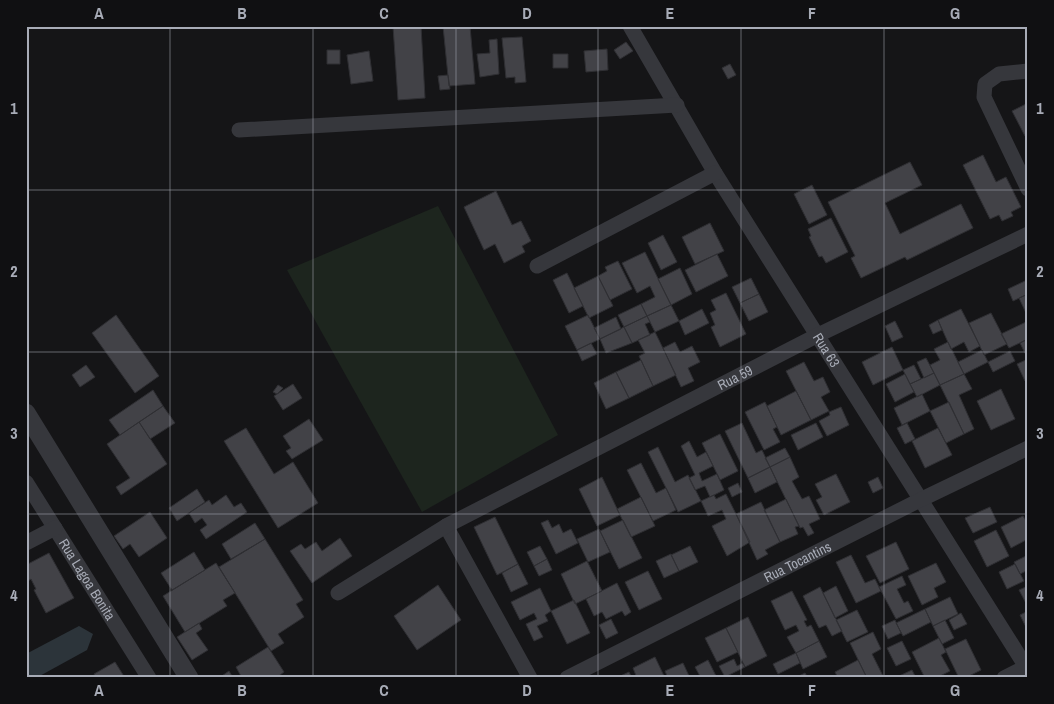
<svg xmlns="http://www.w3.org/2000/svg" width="1054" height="704" font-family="'Archivo Narrow',sans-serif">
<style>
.green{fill:#1d251e}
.water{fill:#2c343a}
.building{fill:#424247;stroke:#2f2f33}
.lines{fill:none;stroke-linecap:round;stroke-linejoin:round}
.minor{stroke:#36373c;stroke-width:15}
.tertiary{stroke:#36373c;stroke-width:19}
.grid{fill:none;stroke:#a8acb7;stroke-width:1;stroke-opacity:0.55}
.labels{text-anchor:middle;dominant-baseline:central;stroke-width:4.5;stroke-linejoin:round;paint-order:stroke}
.street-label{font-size:14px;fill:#a8acb7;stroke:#101012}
.neatline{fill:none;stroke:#a8acb7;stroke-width:2}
.grid-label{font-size:16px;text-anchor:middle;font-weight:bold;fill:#a8acb7}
</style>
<rect width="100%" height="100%" fill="#151517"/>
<path class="green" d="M438,206L558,435L422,512L287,270Z"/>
<path class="water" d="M79,626L93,634L87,650L36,678H26V654Z"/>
<path class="building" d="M393,26H421L425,98L398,100Z
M443,26H470L475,84L449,86Z
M522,37L526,82L515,83V77L506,78L502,38Z
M497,39L499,74L480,77L477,54L490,53L489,40Z
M626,42L633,51L620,59L614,50Z
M607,49L608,70L586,72L584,51Z
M327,50H340V64H327Z
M369,51L373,81L351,84L347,55Z
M553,54H568V68H553Z
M730,64L736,75L728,79L722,68Z
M448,75L450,89L440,90L438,76Z
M1028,103V135L1025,136L1012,111Z
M983,155L996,182L1006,177L1021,207L1011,212L1013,216L1002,221L999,215L990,219L963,165Z
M910,162L922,185L885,203L900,234L961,204L973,228L907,260L905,257L861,278L851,258L855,256L828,202Z
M812,185L827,215L809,224L794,194Z
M496,191L512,225L521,221L531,241L522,246L525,252L504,263L495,244L484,250L464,207Z
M831,218L848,252L826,263L822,256L819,257L809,237L811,236L808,229Z
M710,223L724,251L695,264L682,237Z
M663,235L677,262L661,270L648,243Z
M645,252L671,305L647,316L641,304L655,297L650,286L637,293L622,263Z
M717,254L728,276L696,292L685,270Z
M618,261L632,289L610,300L598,276L607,271L605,267Z
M680,268L692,294L671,305L658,279Z
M567,273L583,306L569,313L553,280Z
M598,276L613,306L589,318L574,288Z
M751,278L759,294L740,303L732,287Z
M1027,280L1028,294L1013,301L1008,289Z
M726,293L746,334L720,347L711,327L715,325L710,313L716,310L711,300Z
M759,294L768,312L749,321L740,303Z
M1028,294V313H1026L1019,298Z
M641,304L647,316L624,327L618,315Z
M671,305L679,321L655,332L647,316Z
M702,309L709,323L685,335L679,321Z
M961,309L980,346L969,352L964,342L951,349L938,320Z
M991,313L1007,344L984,355L969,323Z
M116,315L159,376L135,393L92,333Z
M588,315L600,339L577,350L565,326Z
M647,316L650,322L645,324L650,335L632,343L624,327Z
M616,317L621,329L600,339L594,328Z
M938,320L942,330L933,334L929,325Z
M895,321L903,337L892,342L885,326Z
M1026,322L1028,326V339L1009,348L1001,334Z
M624,327L632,343L606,353L600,339Z
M655,332L676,375L653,386L639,356L645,353L638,340Z
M1028,339V379L1025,381L1017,364L1028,359L1020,343Z
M675,342L680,352L692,346L700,362L688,368L694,381L681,387L663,348Z
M948,342L964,374L940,385L930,365L940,360L934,349Z
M591,343L597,354L582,361L577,350Z
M892,347L903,370L873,385L862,362Z
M982,350L988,362L964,374L958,362Z
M1010,351L1015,361L993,372L988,362Z
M926,358L934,373L924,378L917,362Z
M641,360L653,386L629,398L616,372Z
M804,362L814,381L823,377L830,392L821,397L829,411L811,420L786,371Z
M86,365L95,377L80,387L72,375Z
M914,365L921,379L910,384L903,370Z
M616,372L629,398L606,409L594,383Z
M934,373L940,385L917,397L910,384Z
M905,374L914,392L895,402L886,384Z
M964,374L972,389L959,395L974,429L964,434L940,385Z
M293,384L302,398L283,410L274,396Z
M278,385L283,388L277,394L273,392Z
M1001,389L1015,419L991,430L977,401Z
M153,390L163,406L120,435L109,420Z
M796,391L811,420L781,435L767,406Z
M922,394L930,411L902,425L894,408Z
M765,402L777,427L773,429L780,442L764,450L745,412Z
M949,402L964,434L946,443L930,411Z
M163,406L175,423L150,439L139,422Z
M841,407L849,425L827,436L819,421L830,415L829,412Z
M309,419L323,440L292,459L286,451L291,448L283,436Z
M139,422L167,464L121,495L116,487L130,478L107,444Z
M742,423L756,453L762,450L770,467L748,478L725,431Z
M816,423L823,437L798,450L791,435Z
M907,423L915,439L905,444L897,428Z
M246,428L274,474L293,462L318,503L278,528L224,441Z
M938,428L952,455L925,468L912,441Z
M720,434L738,471L720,480L702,443Z
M689,441L697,457L706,452L713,466L699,473L702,481L717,474L724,490L710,497L705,486L695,490L689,478L695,475L681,446Z
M658,447L675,482L688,475L701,501L678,512L648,452Z
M785,448L790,457L770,467L765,458Z
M790,457L799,477L792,481L802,499L809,496L820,519L809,524L814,533L808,536L803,527L800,528L770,467Z
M641,463L656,493L666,488L676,510L653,521L627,470Z
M770,467L777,482L755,493L748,478Z
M836,474L850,502L824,515L816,500L822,497L815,484Z
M602,477L620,515L597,526L579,489Z
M878,477L883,488L873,493L868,482Z
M738,483L742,492L732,497L728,488Z
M197,489L205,502L177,521L169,508Z
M726,494L750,542L727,556L712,526L726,519L722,510L708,516L701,501L714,495L716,499Z
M226,495L234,507L241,503L247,512L206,539L200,530L207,525L202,518L195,523L189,513L209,500L212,505Z
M641,497L655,526L631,537L617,509Z
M786,499L799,526L795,527L798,534L780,542L764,510Z
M761,502L780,542L765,550L768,554L757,560L736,514Z
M990,507L997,522L973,533L965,518Z
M150,512L167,538L139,557L130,544L123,549L114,536Z
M1023,516L1028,524V539L1011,548L1001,527Z
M495,517L518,564L497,575L474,527Z
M548,520L552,528L559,524L563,533L571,529L578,543L556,554L541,523Z
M623,520L642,558L619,569L600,531Z
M255,523L265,539L231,559L222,544Z
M599,529L610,552L588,562L577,539Z
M996,530L1009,556L987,567L974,541Z
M340,538L352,556L312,583L290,551L301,544L305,549L316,542L322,551Z
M265,539L303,600L296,604L304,617L278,634L284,643L271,651L219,567Z
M896,542L909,569L880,583L866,556Z
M540,546L547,559L534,566L527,552Z
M690,546L698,562L679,571L671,555Z
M194,552L205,570L172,590L161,573Z
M49,553L74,598L46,613L34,590L36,589L31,579L28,581L26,577V565Z
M671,554L679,571L664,578L656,561Z
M851,555L865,583L875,579L881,591L856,603L836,562Z
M1028,555V570L1020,574L1014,562Z
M547,559L552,570L539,576L534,566Z
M587,561L602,591L575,604L561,574Z
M216,563L235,593L223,600L227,606L185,632L163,596Z
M936,563L946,582L934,588L938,597L922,605L908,576Z
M518,564L528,584L511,592L502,573Z
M1015,564L1024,581L1007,589L999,572Z
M648,571L662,599L639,610L625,582Z
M902,576L906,585L897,589L904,603L908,601L913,611L896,619L879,587Z
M617,583L631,612L625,616L622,611L606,619L602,612L594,616L586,599Z
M438,585L461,620L417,650L394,616Z
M836,586L848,611L835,618L823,593Z
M1028,586V607L1019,590Z
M820,587L842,631L832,636L826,625L819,628L803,596Z
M540,588L551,611L545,615L548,621L537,626L543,637L534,641L526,624L537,619L534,613L520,620L511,602Z
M792,591L807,620L804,621L807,627L811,625L819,641L796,653L787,637L799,631L796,625L785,630L771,601Z
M950,597L958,614L933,626L925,609Z
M574,600L590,633L567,644L551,611Z
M925,609L931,622L903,636L896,623Z
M857,610L868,632L847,642L836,620Z
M1028,611V631L1020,615Z
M961,613L967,624L954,630L949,620Z
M748,617L767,656L745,667L726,628Z
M611,619L618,633L606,639L599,625Z
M895,620L901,633L888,639L882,626Z
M945,620L954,638L942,644L933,626Z
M199,623L202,629L196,633L208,650L192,660L177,637Z
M726,628L738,652L717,662L705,638Z
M873,632L881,649L872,654L884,678H867L850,643Z
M939,638L946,652L941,655L950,671L936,678H925L912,652Z
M966,639L981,670L965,678H959L945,649Z
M819,641L827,657L803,669L796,653Z
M902,641L911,659L896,666L887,648Z
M268,647L284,672L276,678H242L236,667Z
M796,653L800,663L778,674L773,664Z
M655,657L665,678H637L633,668Z
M734,659L737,666L743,663L745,667L725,677L719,666Z
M708,660L717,678H701L695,667Z
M858,660L867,678H838L835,672Z
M115,662L125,678H96L94,674Z
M683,663L690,678H668L665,671Z
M912,670L916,678H897V677Z
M229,671L233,678H219Z
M629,672L632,678H616Z
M805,673L808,678H795Z"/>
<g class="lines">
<g class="minor">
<path id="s1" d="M630,26L715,173L1028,670"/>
<path d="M1028,71L999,74L985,84L984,97L1028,189"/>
<path d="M239,130L677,105"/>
<path d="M537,266L715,173"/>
<path id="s2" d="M26,482L149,678"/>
<path d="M446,526L530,678"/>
<path d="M26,543L55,528"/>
<path id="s3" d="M338,593L446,526L818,335L1028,234"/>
<path id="s4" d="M567,678L922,499L1028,448"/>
<path d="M1004,678L1028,666"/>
</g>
<path class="tertiary" d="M26,413L189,678"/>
</g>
<path class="grid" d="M170,26V678M313,26V678M456,26V678M598,26V678M741,26V678M884,26V678M26,190H1028M26,352H1028M26,514H1028"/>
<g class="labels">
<g class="street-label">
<text stroke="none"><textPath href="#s1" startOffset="379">Rua 63</textPath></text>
<text stroke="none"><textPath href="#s3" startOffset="452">Rua 59</textPath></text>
<text stroke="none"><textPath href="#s4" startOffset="258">Rua Tocantins</textPath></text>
<text stroke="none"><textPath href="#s2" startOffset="115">Rua Lagoa Bonita</textPath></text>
</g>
</g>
<rect width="1054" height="704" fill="none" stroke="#101012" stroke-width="55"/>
<rect x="28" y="28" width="998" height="648" class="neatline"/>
<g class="grid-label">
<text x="99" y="19">A</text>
<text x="242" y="19">B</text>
<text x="384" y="19">C</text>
<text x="527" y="19">D</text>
<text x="670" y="19">E</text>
<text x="812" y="19">F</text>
<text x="955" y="19">G</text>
<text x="14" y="114">1</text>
<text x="1040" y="114">1</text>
<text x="14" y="277">2</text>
<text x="1040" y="277">2</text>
<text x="14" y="439">3</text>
<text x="1040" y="439">3</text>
<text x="14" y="601">4</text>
<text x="1040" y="601">4</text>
<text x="99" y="696">A</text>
<text x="242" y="696">B</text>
<text x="384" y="696">C</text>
<text x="527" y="696">D</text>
<text x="670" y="696">E</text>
<text x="812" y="696">F</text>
<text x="955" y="696">G</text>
</g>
</svg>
